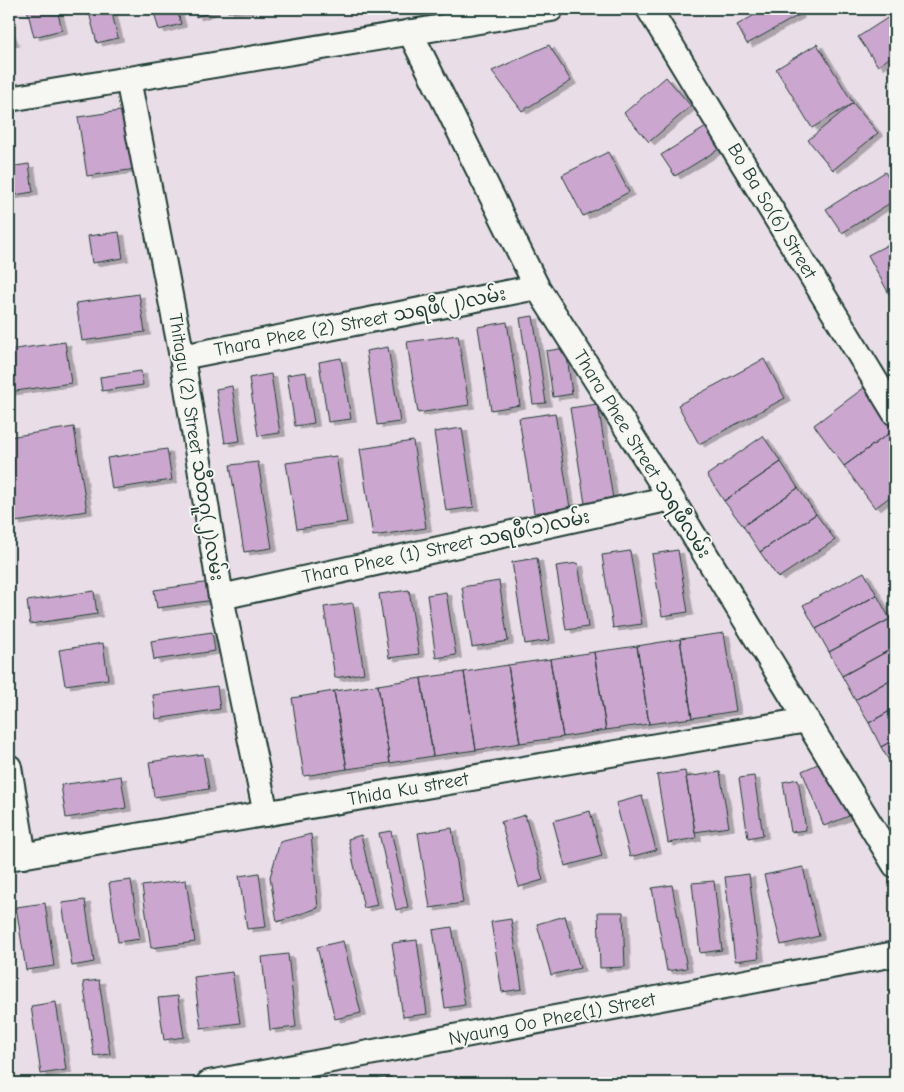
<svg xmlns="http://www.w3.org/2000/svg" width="904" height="1092" font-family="'Comic Neue','Noto Sans Myanmar',sans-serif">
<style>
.building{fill:#cba6ce;stroke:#1f3d34;filter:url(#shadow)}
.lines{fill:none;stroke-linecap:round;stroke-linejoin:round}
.street-casing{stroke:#1f3d34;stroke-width:28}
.street{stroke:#f6f6f2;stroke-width:24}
.labels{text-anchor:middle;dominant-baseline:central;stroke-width:4;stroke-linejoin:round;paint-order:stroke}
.street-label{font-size:19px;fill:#1f3d34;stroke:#f6f6f2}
</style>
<defs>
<filter id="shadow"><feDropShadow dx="5.5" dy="3" stdDeviation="0" flood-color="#0004"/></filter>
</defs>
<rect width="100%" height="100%" fill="#e9dee7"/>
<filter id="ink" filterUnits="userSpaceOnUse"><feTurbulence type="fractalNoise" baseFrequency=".02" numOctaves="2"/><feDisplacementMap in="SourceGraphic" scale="10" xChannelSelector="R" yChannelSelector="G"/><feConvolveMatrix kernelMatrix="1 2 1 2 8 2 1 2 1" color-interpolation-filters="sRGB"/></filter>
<g filter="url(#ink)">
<path class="building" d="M27,9H57L62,30L34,37Z
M88,9H111L118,38L97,43Z
M153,9H177L181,24L159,30Z
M193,9H213L214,11L196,17Z
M227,9H248V10L228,12Z
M765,9H795L799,15L747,44L737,25Z
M895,13V54L878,66L858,37Z
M9,32L14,43L9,44Z
M817,44L853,103L812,128L776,69Z
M549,45L571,81L522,111L492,71Z
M666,77L691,106L649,142L624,113Z
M853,103L878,133L833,170L808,140Z
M127,110L136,169L87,176L78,117Z
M711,124L724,146L675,176L661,155Z
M608,152L629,192L583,216L562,175Z
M29,164L33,192L9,196V167Z
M885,172L895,188V200L842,233L826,209Z
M119,232L123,258L92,263L88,236Z
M895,241V305L868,255Z
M139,294L145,332L82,341L76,303Z
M533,316L546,403L533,404L520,318Z
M507,322L520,405L491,410L478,327Z
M458,335L469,405L418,413L407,342Z
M65,342L71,383L9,392V350Z
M388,347L400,422L377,425L366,351Z
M566,348L572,394L553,397L546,351Z
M341,358L351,419L328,422L319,362Z
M764,359L785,398L699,444L678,405Z
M141,371L143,385L102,391L100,377Z
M306,372L314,423L295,426L287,375Z
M271,374L280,433L258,436L249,378Z
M232,386L240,441L225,443L216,389Z
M865,387L895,429L844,466L814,425Z
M598,404L613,499L585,504L570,408Z
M555,413L570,508L534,513L519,418Z
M74,427L87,511L15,522L9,481V437Z
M462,428L474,507L446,511L434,432Z
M895,429V493L875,508L844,466Z
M763,436L781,462L724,501L707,475Z
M413,441L426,528L373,536L360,449Z
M167,449L172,480L112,489L107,458Z
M336,456L347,522L297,529L286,463Z
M258,462L272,548L244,552L230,465Z
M781,462L798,488L743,526L724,501Z
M798,488L816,514L760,552L743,526Z
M816,514L835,540L778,578L760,552Z
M678,550L688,612L662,616L652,554Z
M630,551L642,624L613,628L602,555Z
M537,558L550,640L525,644L512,562Z
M578,563L588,627L566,630L556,566Z
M864,572L877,595L816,629L803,605Z
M499,581L508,641L472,647L462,587Z
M211,582L214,600L157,608L154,590Z
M409,590L419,654L389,658L379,594Z
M94,591L97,614L30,624L27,601Z
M446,592L456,655L436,658L427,595Z
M877,595L890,619L829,652L816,629Z
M353,603L364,673L335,678L324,607Z
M890,619L895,628V647L842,676L829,652Z
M212,632L215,651L154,660L151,641Z
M724,633L736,711L692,718L680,639Z
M680,639L692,718L649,724L637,646Z
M103,643L108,679L65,685L59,650Z
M637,646L649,724L606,730L594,652Z
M895,647V677L855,700L842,676Z
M594,652L606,730L563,737L550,659Z
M550,659L563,737L520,743L508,665Z
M508,665L520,743L476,750L464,672Z
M464,672L476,750L433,756L421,678Z
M895,677V708L869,723L855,700Z
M421,678L433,756L390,763L378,685Z
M378,685L390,763L347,769L334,691Z
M217,686L220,709L156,719L153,695Z
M334,691L347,769L304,776L292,698Z
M895,708V739L881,747L869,723Z
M895,739V771L881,747Z
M203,754L209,789L154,797L149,762Z
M827,760L849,816L824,826L802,771Z
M685,771L696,838L668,843L657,775Z
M720,772L729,827L695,832L686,777Z
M121,776L126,808L66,818L61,785Z
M754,776L763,835L748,838L739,778Z
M798,779L806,830L791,832L783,782Z
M642,796L656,850L630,857L616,803Z
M590,811L602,856L565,866L553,821Z
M525,815L543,880L519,887L501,822Z
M452,828L463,903L430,908L418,833Z
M391,831L408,907L396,910L379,833Z
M311,834L318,908L277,922L270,877L280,842Z
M361,835L377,905L364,908L348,839Z
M803,867L819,936L781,945L764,875Z
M259,873L266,927L247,929L239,876Z
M749,874L759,958L735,961L725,877Z
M131,880L140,939L118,942L109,883Z
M186,880L195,942L151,948L142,886Z
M714,881L722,950L700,953L692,883Z
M672,885L687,968L667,971L652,888Z
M85,900L94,962L72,966L62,903Z
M45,903L54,966L26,970L16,907Z
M598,912H623L625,967L600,968Z
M565,916L580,968L551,975L537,924Z
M511,919L522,989L502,992L491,922Z
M452,927L465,1005L445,1008L433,930Z
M417,940L427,1014L403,1017L392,943Z
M343,941L361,1013L335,1019L317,947Z
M288,954L296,1027L270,1030L262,957Z
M232,972L240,1023L201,1028L194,977Z
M99,980L110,1054L94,1056L83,982Z
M178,996L184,1037L164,1040L158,998Z
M56,1002L66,1070L41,1074L31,1006Z
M391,1077L392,1083H358V1082Z"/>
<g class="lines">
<defs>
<path id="street" d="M649,9L895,413
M410,32L537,287L671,498L895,865
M128,79L182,357L221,597L266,814
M9,99L551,9
M182,357L537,287
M221,597L671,498
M9,767L24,856
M9,858L807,720
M209,1083L895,954"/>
</defs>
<use href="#street" class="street-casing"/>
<use href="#street" class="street"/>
</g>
</g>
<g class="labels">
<g class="street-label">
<text transform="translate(772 211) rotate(59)">Bo Ba So(6) Street</text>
<text transform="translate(360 322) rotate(-11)">Thara Phee (2) Street သရဖီ(၂)လမ်း</text>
<text transform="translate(196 447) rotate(81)">Thitagu (2) Street သီတဂူ(၂)လမ်း</text>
<text transform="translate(642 454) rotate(58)">Thara Phee Street သရဖီလမ်း</text>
<text transform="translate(446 547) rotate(-12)">Thara Phee (1) Street သရဖီ(၁)လမ်း</text>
<text transform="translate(408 789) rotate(-10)">Thida Ku street</text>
<text transform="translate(552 1019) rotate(-11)">Nyaung Oo Phee(1) Street</text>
</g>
</g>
<rect width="904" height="1092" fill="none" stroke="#f6f6f2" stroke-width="30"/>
<rect x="15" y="15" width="874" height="1062" fill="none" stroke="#1f3d34" stroke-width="2" filter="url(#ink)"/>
</svg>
